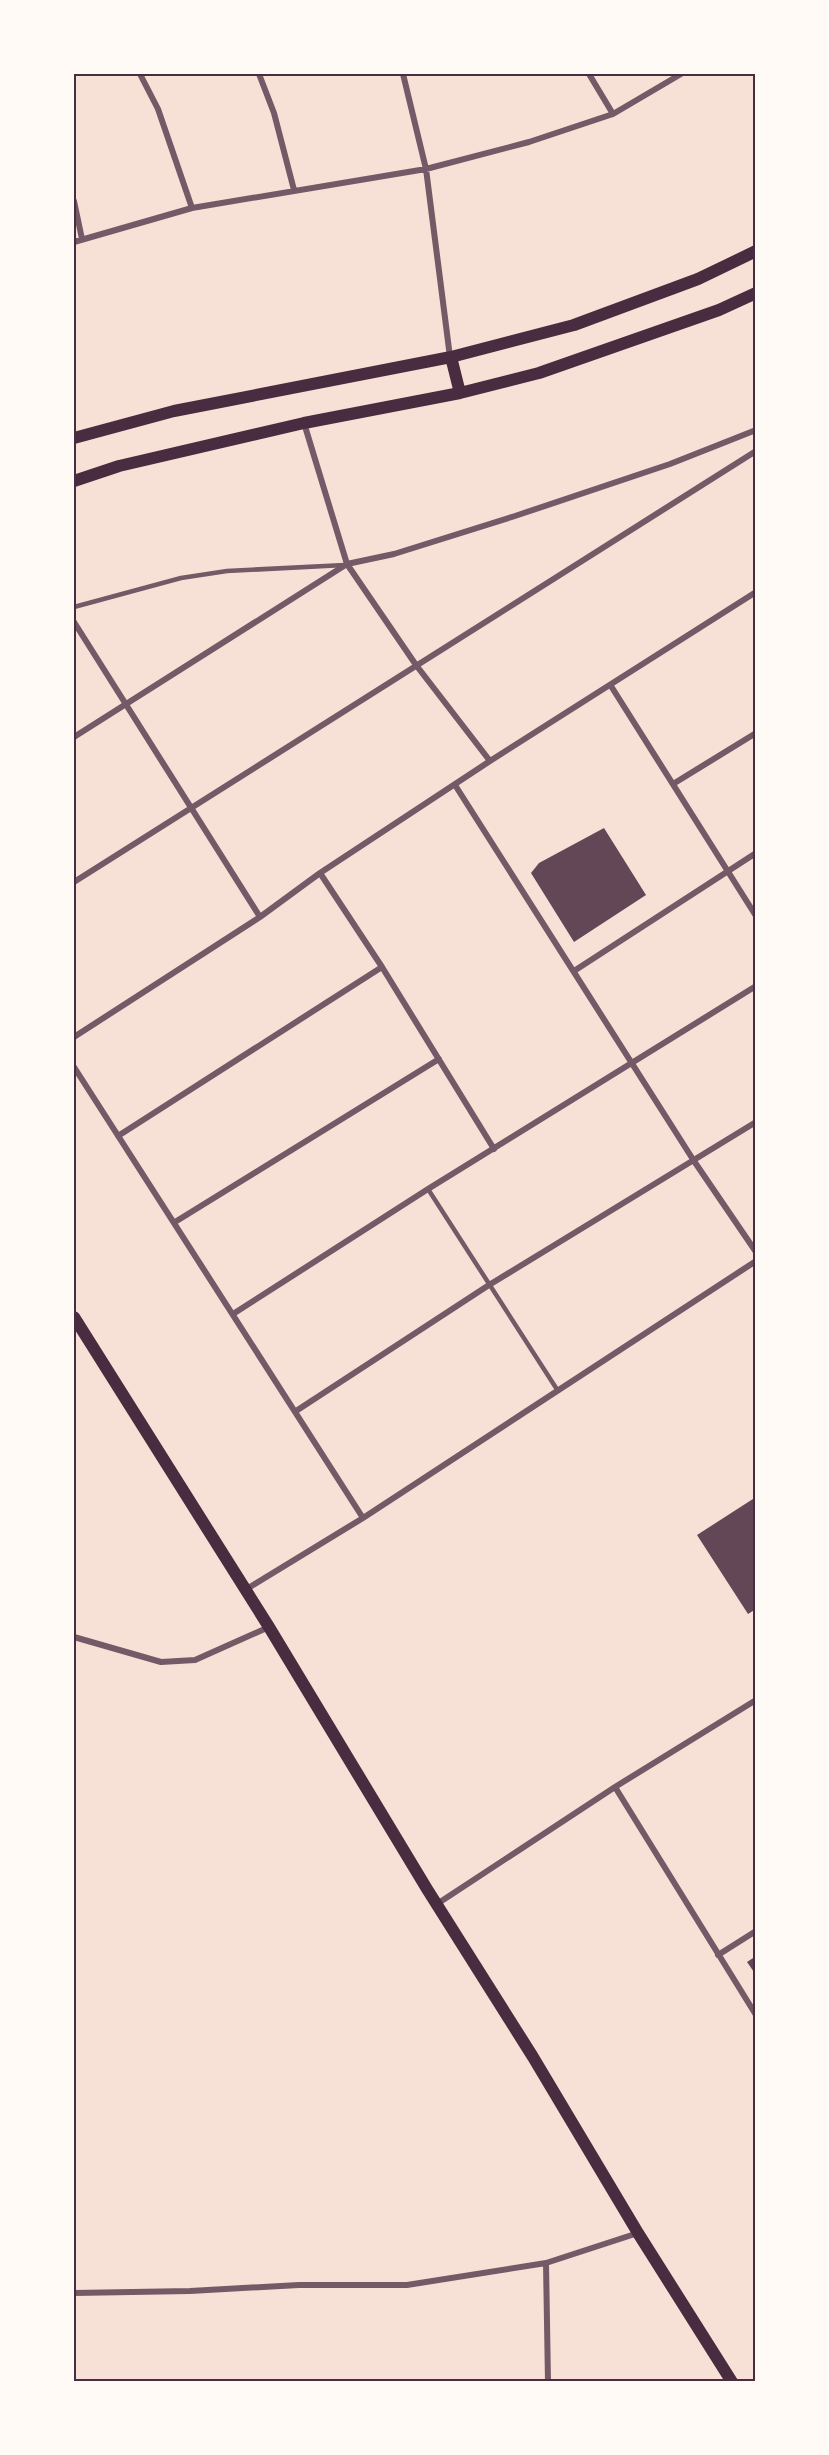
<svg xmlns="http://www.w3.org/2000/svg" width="829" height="2455" font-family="'Varela Round',sans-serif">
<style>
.building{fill:#644757}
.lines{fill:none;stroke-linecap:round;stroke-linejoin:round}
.service{stroke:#755966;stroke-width:4.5}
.minor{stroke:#755966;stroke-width:6}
.secondary{stroke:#4a2c40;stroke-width:12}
.neatline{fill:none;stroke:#4a2c40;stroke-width:2}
</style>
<rect width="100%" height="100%" fill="#f7e1d7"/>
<path class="building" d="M604,828L646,895L574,942L531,873L539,863Z
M756,1497V1609L748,1614L697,1535Z
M756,1956V1975L747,1962Z"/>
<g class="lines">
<path class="service" d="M74,607L181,578L227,571L345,565
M428,1189L558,1391"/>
<path class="minor" d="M140,74L158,109L192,208
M259,74L274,113L294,190
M403,74L426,169L450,357
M589,74L613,114
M74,201L82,239
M74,242L192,208L426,169L529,142L613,114L681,74
M304,423L347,564L416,665L490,761
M74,622L260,917
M611,686L756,916
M74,737L347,564L394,554L515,516L670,464L756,430
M673,784L756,733
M455,785L694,1161L756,1252
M320,873L382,967L494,1149
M74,882L756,451
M574,971L756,853
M74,1037L260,917L320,873L490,761L756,592
M74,1067L363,1518
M118,1136L382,967
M175,1222L439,1059
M233,1314L428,1189L756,986
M296,1411L489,1285L756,1122
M245,1590L363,1518L756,1261
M74,1637L161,1662L195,1660L269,1627
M615,1787L756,2015
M437,1904L615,1787L756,1700
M718,1955L756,1931
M546,2263L548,2382
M74,2293L190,2291L299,2285H407L546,2263L638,2233"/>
<path class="secondary" d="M451,357L460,393
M74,438L174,411L451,357L574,325L698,279L756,251
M74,481L119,466L304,423L460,393L539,373L719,310L756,293
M74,1317L269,1627L427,1889L533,2057L638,2233L732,2382"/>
</g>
<rect width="829" height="2455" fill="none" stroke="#fffaf5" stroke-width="150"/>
<rect x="75" y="75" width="679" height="2305" class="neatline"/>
</svg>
